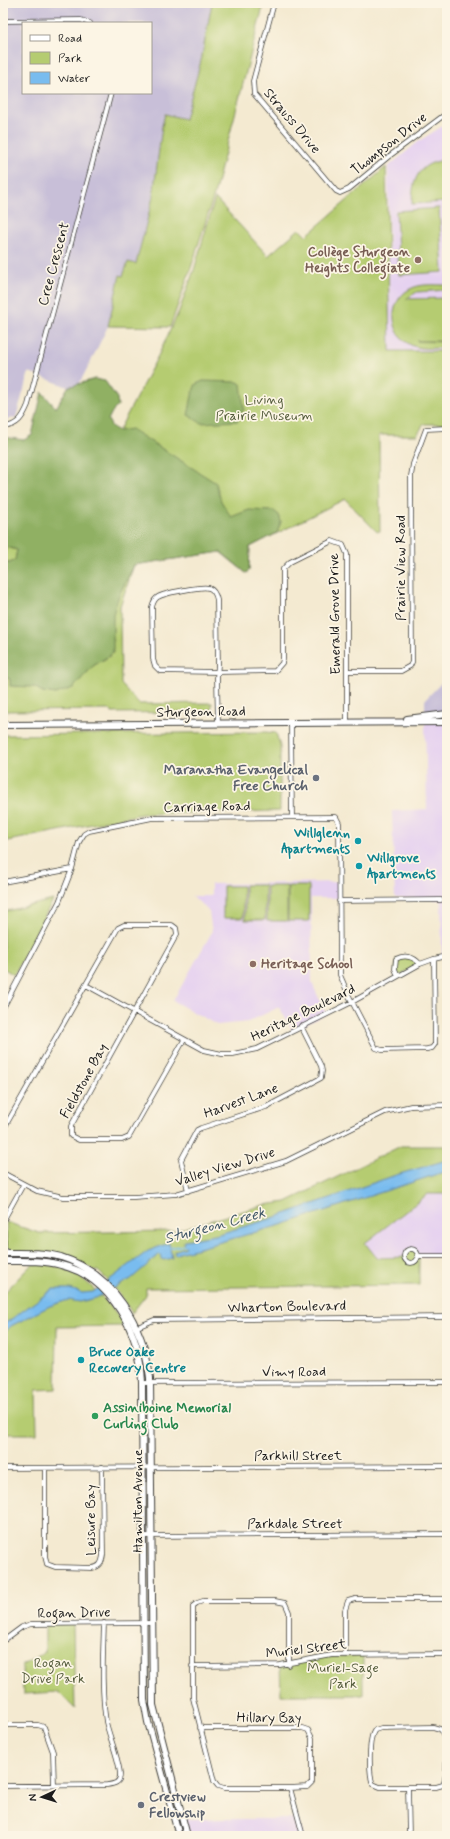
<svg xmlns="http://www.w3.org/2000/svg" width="450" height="1839" font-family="Mynerve,sans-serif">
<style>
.built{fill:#e6d2f0}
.industrial{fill:#c8bfd8;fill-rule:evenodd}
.green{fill:#b5cc71;stroke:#687446}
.forest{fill:#90b063;stroke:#566640}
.water{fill:#79bcef;stroke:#4a6c86}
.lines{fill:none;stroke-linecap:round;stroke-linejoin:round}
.stream{stroke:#79bcef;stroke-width:1.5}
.street-casing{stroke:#3c3b37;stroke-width:5.5}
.secondary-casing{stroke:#3c3b37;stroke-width:8}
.street{stroke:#fff;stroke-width:4}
.secondary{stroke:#fff;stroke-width:6}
.education-dot{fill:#8d6e63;stroke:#fcf5e5;stroke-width:1.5}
.worship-dot{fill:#6b7280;stroke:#fcf5e5;stroke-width:1.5}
.culture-dot{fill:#0f9aa8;stroke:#fcf5e5;stroke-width:1.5}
.leisure-dot{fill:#2e9e5b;stroke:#fcf5e5;stroke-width:1.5}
.labels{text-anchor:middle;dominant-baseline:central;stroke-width:3.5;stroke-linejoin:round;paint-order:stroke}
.street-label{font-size:14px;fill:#1c1c1c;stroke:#fcf5e5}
.education-label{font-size:14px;font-weight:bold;fill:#785e54;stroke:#fcf5e5;text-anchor:end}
.park-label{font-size:14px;fill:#525a3a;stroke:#fcf5e5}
.worship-label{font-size:14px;font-weight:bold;fill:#5b616d;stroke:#fcf5e5;text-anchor:end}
.culture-label{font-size:14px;font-weight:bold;fill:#0d838f;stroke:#fcf5e5;text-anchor:start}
.leisure-label{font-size:14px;font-weight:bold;fill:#27864d;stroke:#fcf5e5;text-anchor:start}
.water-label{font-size:15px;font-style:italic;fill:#3d5466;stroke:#fcf5e5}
</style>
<rect width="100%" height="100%" fill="#fcf5e5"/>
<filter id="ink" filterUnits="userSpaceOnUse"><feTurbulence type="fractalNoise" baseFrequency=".025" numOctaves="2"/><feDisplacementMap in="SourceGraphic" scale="8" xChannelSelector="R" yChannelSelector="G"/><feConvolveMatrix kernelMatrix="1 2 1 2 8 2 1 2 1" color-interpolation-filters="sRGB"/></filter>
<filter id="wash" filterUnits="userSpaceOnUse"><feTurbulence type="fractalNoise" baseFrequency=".012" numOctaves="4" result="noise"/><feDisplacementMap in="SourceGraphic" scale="16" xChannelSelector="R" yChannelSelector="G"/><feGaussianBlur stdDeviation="0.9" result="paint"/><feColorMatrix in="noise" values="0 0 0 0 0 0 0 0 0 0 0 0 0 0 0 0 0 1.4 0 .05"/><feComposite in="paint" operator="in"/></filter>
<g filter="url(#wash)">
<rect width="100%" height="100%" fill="#f4ead1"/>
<path class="built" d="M447,123V352L390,353L388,167L418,142Z
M425,722H447V956H442L441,900L395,898L392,811L427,809Z
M339,882V898H311L312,983L326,1014L293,1031L279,1007L248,1022L217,1025L173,1001L212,932L209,911L192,896H211V884Z
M429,1194H447V1256L377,1258L365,1243Z
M182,1819H298L303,1836H187Z"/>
<path class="industrial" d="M3,3H212L201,61L185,120L165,114L162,126L153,197L136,264L128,262L123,276L121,275L108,326L92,359L79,384L68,387L29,372L16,417L3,421ZM23,23H151V93H23Z
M447,679V714L425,717V700L442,682Z"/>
<path class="green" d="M212,3H264L214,195L190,271L170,327L108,326L120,275L123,276L128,262L136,264L153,197L162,126L165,114L185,119L201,61Z
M447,160V202L412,204C412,178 419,162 447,160Z
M386,167L390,351H447V424H424L417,435H379L380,531L377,532L345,499L250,547L249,571L246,573L220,552L134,565L120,606L121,684L139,704L212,703L211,712L112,713L111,710L3,711V678L6,677L10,679L15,687L23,685L34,687L43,692L73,688L93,666L110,656L117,434L159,354L179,311L194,270L215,198L268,256L299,229L306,236Z
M439,208L443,272L399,275L396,211Z
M447,285V290L417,292L406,299L447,298V341H417L447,342V348C436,348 423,350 413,346C389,336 387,301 410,289C421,283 435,285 447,285Z
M7,547L17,550L15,560L10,563H3V554Z
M266,732L276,733L280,746V811L142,814L3,842V735Z
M245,885H265V920H245Z
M223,886H243V918H223Z
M267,886H287V921H267Z
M288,886H309V921H288Z
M53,900L14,975L3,968V912Z
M412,957L420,964L398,976L395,969L396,959Z
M401,1146H447V1194H428L365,1243L377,1258L404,1257L407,1250L411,1249L415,1251L417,1256H419V1285L146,1288V1295L132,1313C122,1297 112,1284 98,1271H95L78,1261L9,1251L7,1249L6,1222L39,1233L174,1231L264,1205L286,1202Z
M32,1264C67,1264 81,1275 104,1299C112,1308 119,1315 125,1326L57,1327L56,1389L36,1390L37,1434H3V1294Z
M45,1624H73L75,1709L58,1692L23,1694L22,1666L45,1652Z
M363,1655V1695H281L280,1665L313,1658Z"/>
<path class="forest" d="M95,379L105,381L117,398L118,406L112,412L108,420L112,427L119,431L131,429L216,483L221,501L231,517L249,510L274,511L279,515L281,522L277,533L250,547L249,571L246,573L221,552L134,565L119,595L113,614V652L109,656L93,666L73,688L56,694L43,692L34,687L10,686V679L6,677L3,678V563H10L15,560L17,550L7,547L3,554V437L24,440L32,435L42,392L56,408L68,387Z
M203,381L238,382L241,384L244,409L238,421L201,423L188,415C191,404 191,394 196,384Z"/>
<path class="water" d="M447,1160V1171L281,1225L196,1249L182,1252L175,1255L174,1251L186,1247L183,1243L185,1240L215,1235L270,1219L396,1175Z
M169,1243L172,1258L164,1260L161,1259L162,1256L160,1254L131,1279L96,1298L80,1302L68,1300L50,1306L11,1326L3,1334V1325L53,1289H70L82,1293L93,1292L148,1251Z"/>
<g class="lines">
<path class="stream" d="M169,1248L185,1245"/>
</g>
</g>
<g filter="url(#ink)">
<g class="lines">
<defs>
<path id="street" d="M274,3L253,81L254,94L336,191L340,193L349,189L388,157L447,113
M3,21L81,20L90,23
M3,427C18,426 23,417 28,405L111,93
M347,671H401L410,666L412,662L411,476L413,464L426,429L447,428
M291,723L292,817
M218,724L217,678L218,664L217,600C216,595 214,590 209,588C202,586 164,593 158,597C154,599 153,603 152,607L153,659L155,666L160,671L218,672L275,671L282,663L283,659V569L290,562L332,541L343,545L347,554V722
M3,882L72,869
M339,901L441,900
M398,976L395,969L396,959C405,954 414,957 420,964
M86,985L204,1050L222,1054H233L257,1049L352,1002L420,964L434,959L447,956
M3,1008L59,902L72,869L79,842L84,834L89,831L152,818L336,817L339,823L340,975L349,996L376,1048L382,1050L427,1049L432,1048L435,1044L434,959
M3,1130L118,928L124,925H172L176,928L177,934L71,1126V1136L79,1140H122L129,1137L184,1040
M3,1173L37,1191L63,1197H134L176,1194L286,1161L385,1112L411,1106L447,1105
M188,1191L181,1160L197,1130L201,1128L266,1107L321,1078L322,1071L321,1066L301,1026
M404 1256a7 7 0 1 1 14 0a7 7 0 1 1-14 0Z
M417,1256H447
M5,1261L3,1221L23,1185
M135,1328L154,1320L447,1317
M142,1383L447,1382
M3,1468L447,1466
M45,1468V1556L47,1564L55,1567L92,1568C100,1567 102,1563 103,1555L102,1467
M143,1536L447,1534
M3,1641L22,1627L31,1624L151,1623
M345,1655V1610L348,1601L355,1599H447
M289,1665V1612L285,1603L275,1601H203L197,1603L193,1606V1698L214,1781L218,1786L224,1788H290L303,1836
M192,1666L280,1665L332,1655L447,1654
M3,1725H38L44,1727L53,1752L54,1785
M433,1727L440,1729C448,1736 448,1775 443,1785L436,1787H380L373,1784C369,1776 368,1737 375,1730L381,1728Z
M200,1728H302L308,1730L312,1738V1782L307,1787L290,1788
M3,1786L107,1785C114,1784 120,1783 120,1775C120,1762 109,1736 106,1722C101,1689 103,1656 104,1623
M408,1787L409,1836"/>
<path id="secondary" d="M407,719L447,714
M3,725L447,722
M3,1253C22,1253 42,1252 61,1257C113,1273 144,1326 150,1378L153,1705L187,1836
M3,1261C22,1261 42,1260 61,1265C112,1277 141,1335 142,1383L144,1700L148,1722L179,1836"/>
</defs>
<use href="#street" class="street-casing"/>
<use href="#secondary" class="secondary-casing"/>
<use href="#street" class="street"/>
<use href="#secondary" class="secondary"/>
</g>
</g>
<g class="education-dot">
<circle cx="418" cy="260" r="4"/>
<circle cx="253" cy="964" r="4"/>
</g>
<g class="worship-dot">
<circle cx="316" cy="778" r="4"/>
<circle cx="141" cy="1805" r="4"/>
</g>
<g class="culture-dot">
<circle cx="358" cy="841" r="4"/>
<circle cx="359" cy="866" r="4"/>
<circle cx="81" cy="1360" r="4"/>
</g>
<circle class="leisure-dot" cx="95" cy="1416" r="4"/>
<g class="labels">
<g class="street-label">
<text transform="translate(292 121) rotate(50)">Strauss Drive</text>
<text transform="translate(389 144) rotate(-38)">Thompson Drive</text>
<text transform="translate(54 264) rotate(-75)">Cree Crescent</text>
<text transform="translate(401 568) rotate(-90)">Prairie View Road</text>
<text transform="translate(335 614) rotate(-91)">Emerald Grove Drive</text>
<text transform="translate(201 712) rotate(-1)">Sturgeon Road</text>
<text transform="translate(207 807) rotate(-1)">Carriage Road</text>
<text transform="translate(303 1013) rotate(-26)">Heritage Boulevard</text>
<text transform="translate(84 1081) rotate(-61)">Fieldstone Bay</text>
<text transform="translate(241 1101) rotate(-20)">Harvest Lane</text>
<text transform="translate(225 1167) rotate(-17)">Valley View Drive</text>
<text transform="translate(287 1307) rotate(-1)">Wharton Boulevard</text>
<text x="294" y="1372">Vimy Road</text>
<text x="298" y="1456">Parkhill Street</text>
<text transform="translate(138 1501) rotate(-90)">Hamilton Avenue</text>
<text transform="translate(91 1520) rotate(-90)">Leisure Bay</text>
<text x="295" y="1524">Parkdale Street</text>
<text transform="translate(74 1613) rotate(-1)">Rogan Drive</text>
<text transform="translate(306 1649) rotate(-7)">Muriel Street</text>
<text transform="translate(269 1718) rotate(1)">Hillary Bay</text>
</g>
<g class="education-label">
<text x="410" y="252">Collège Sturgeon<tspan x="410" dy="16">Heights Collegiate</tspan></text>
<text x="261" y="964" text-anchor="start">Heritage School</text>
</g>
<g class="park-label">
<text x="264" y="400">Living<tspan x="264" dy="16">Prairie Museum</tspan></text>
<text x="53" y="1663">Rogan<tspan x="53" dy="16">Drive Park</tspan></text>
<text x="343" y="1668">Muriel-Sage<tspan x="343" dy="16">Park</tspan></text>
</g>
<g class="worship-label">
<text x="308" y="770">Maranatha Evangelical<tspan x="308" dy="16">Free Church</tspan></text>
<text x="149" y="1797" text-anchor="start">Crestview<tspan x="149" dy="16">Fellowship</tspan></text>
</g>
<g class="culture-label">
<text x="350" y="833" text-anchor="end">Willglenn<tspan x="350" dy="16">Apartments</tspan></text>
<text x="367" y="858">Willgrove<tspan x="367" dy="16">Apartments</tspan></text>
<text x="89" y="1352">Bruce Oake<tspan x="89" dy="16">Recovery Centre</tspan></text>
</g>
<g class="leisure-label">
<text x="103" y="1408">Assiniboine Memorial<tspan x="103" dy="16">Curling Club</tspan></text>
</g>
<g class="water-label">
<text transform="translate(215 1226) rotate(-15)">Sturgeon Creek</text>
</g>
</g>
<rect width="450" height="1839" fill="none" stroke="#fcf5e5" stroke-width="16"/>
<rect x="22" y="22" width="130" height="72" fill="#fcf5e5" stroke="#a29e95"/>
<rect x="30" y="35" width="20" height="6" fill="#ffffff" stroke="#a29e95"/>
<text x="58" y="42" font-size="12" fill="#1c1c1c">Road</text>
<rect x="30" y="52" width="20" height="12" fill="#b5cc71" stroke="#a29e95"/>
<text x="58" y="62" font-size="12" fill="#1c1c1c">Park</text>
<rect x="30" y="72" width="20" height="12" fill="#79bcef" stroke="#a29e95"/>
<text x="58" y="82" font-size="12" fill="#1c1c1c">Water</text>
<g transform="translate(42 1797) rotate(266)" stroke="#fcf5e5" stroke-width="3" paint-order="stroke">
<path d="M0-3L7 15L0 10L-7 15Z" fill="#1c1c1c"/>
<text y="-6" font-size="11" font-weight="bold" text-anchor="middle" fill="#1c1c1c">N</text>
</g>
</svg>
